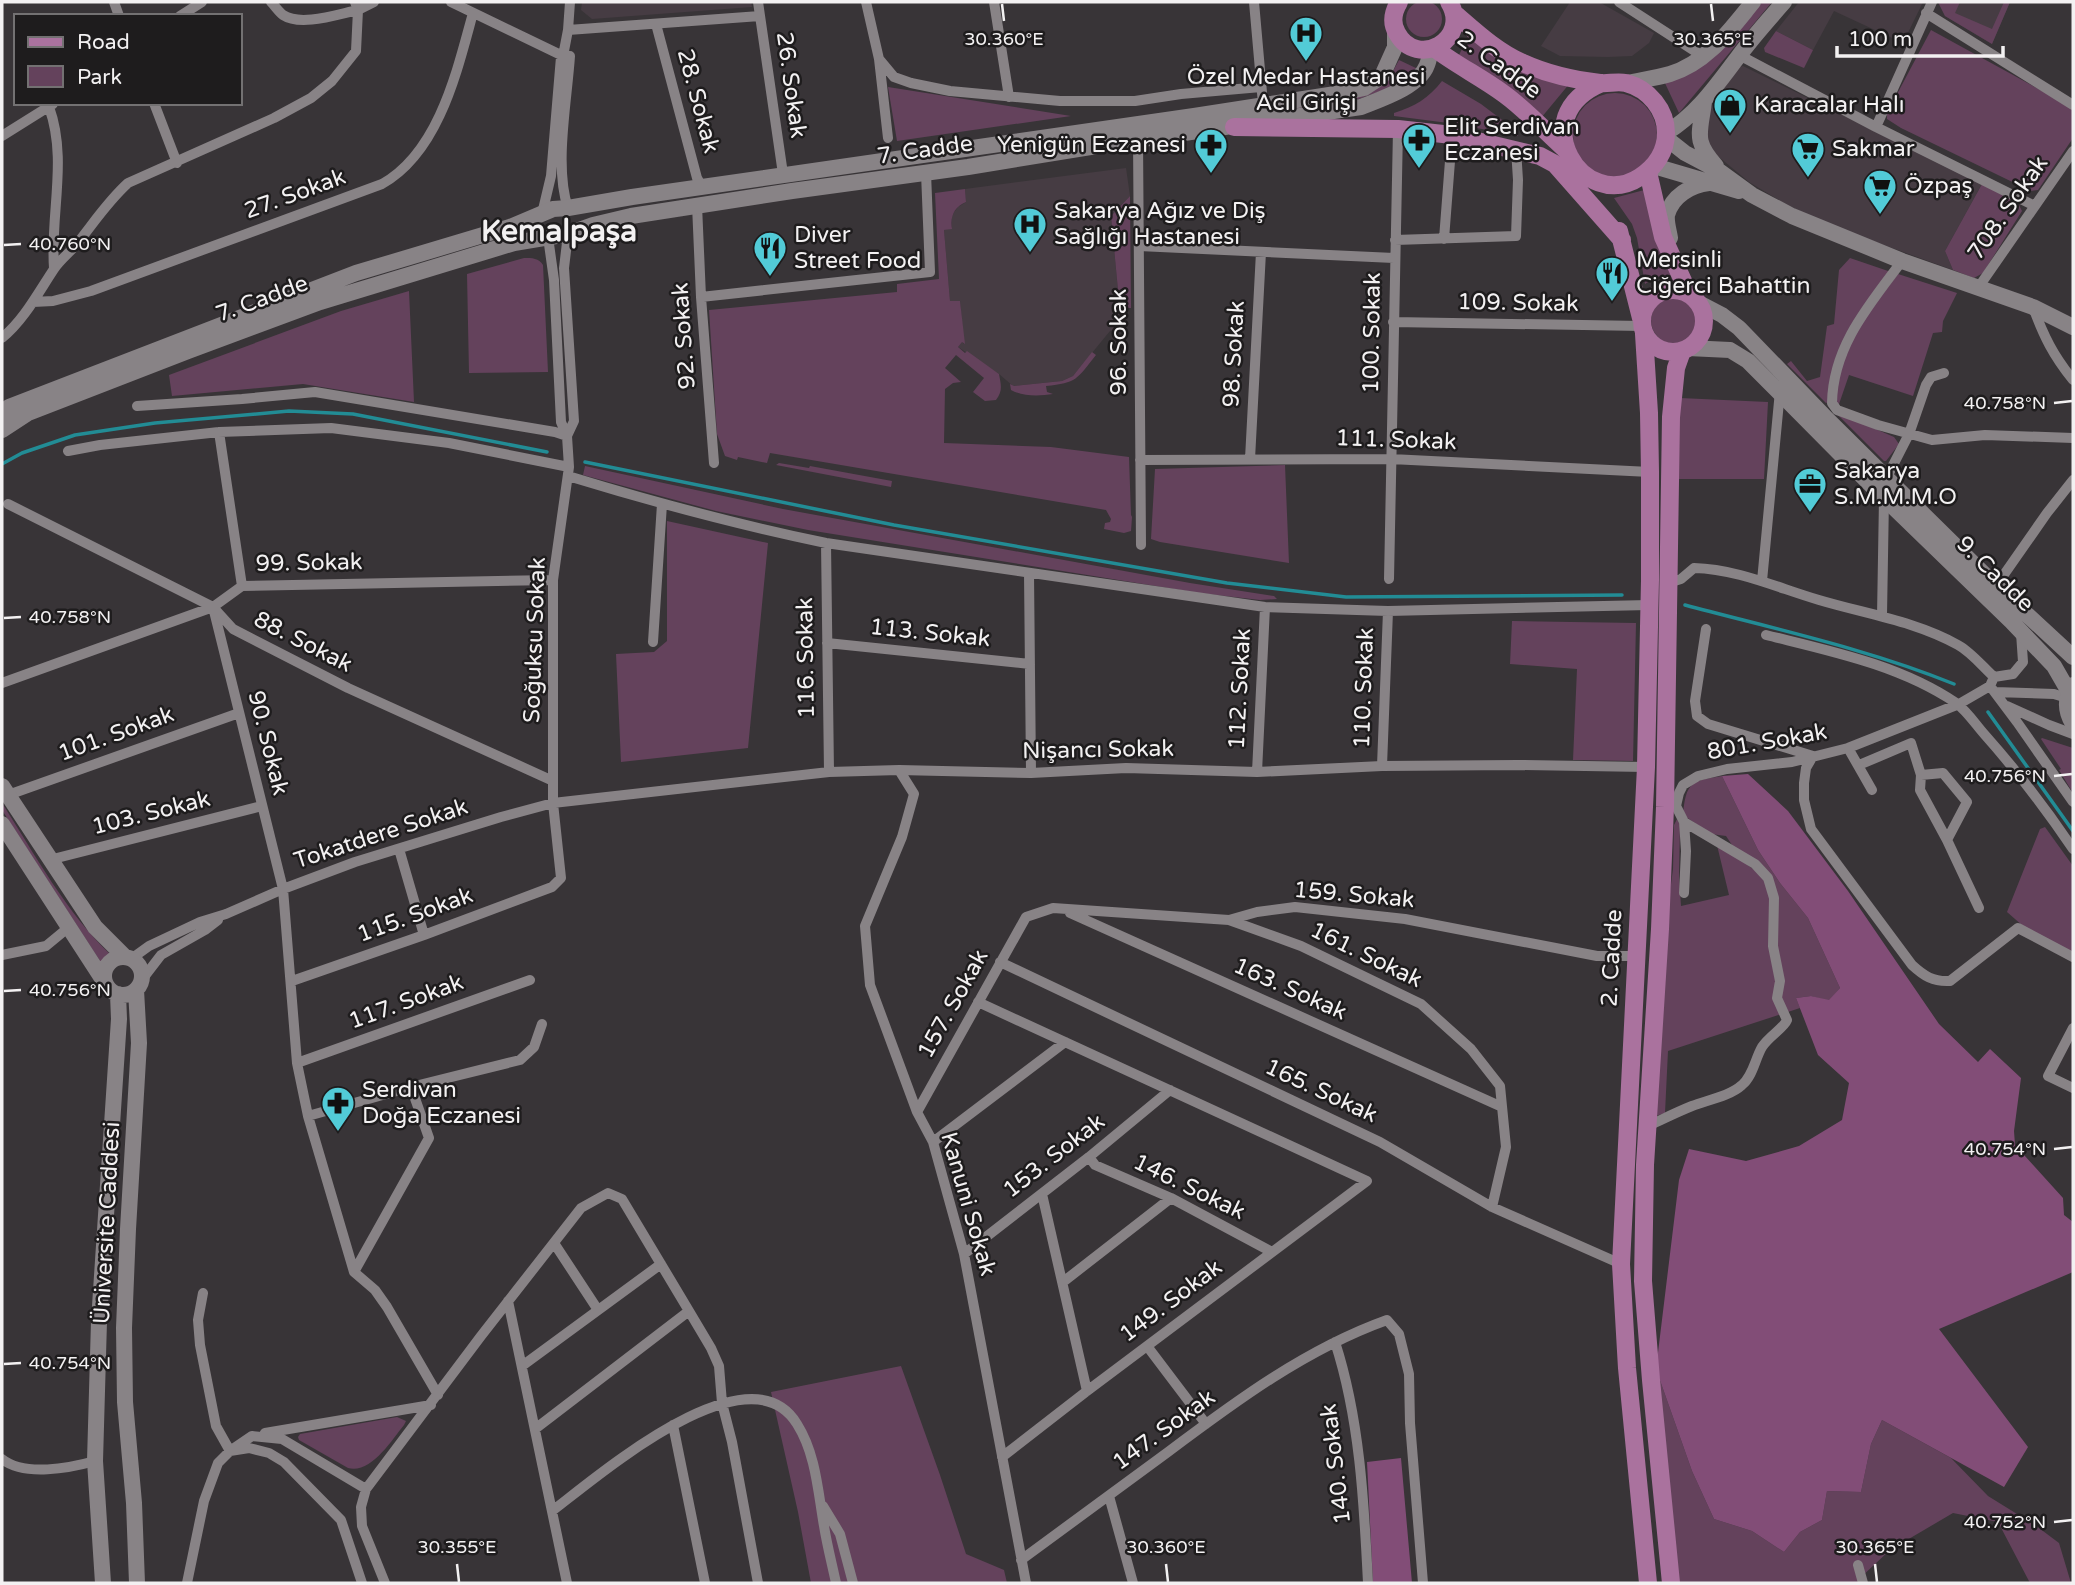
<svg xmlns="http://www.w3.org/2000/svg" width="2075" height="1585" font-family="'Varela Round',sans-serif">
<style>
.built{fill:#463c43}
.green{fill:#64425c}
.forest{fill:#824d77}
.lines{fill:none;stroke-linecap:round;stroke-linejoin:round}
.stream{stroke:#228c95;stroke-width:3.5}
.street{stroke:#888386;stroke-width:10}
.secondary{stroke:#888386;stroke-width:16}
.primary{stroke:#aa729e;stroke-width:18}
.ticks{fill:none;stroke:#f3f1f2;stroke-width:2.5}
.labels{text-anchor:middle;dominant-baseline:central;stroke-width:5;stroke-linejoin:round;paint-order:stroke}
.street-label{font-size:23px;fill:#f3f1f2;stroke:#1e1c1d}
.poi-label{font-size:23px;fill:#f3f1f2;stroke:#1e1c1d;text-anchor:start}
.district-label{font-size:30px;font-weight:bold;fill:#f3f1f2;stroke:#1e1c1d}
.ticks-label{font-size:18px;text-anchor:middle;fill:#f3f1f2;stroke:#1e1c1d;stroke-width:5;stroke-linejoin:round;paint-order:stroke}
</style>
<rect width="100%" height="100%" fill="#383437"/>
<path class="built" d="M582,2H751L752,7L592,19L581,10Z
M1570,2H1599L1654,33L1649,43L1632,56L1608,57L1560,56L1541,46Z
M1799,2H1923L1903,43L1834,11L1813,50L1776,31Z
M1940,2H2010L1992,44L1945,16L1939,4Z
M1743,66L1982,184L1945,251L1953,270L1823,223L1782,202L1749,182L1707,147L1702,129L1710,109L1736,71L1739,67Z
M1126,168L1130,196L1111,216L1118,290L1127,308L1126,325L1110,331L1073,376L1062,381L1013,386L999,374L958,347L962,341L964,344L960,301L950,302L944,230L952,228V215L958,207L966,202L965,189Z"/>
<path class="green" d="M1406 19a18 18 0 1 1 36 0a18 18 0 1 1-36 0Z
M1762,2H1772L1679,113L1664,81L1721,50Z
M1940,2H1960L1955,13L1992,29L2004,2H2010L1992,44L1945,16L1939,4Z
M1931,30L2073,108V138L2038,190L2031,191L1901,128L1887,119V113Z
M1776,31L1813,50L1804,68L1765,52L1764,48Z
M1469,35L1570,83L1541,118L1458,57Z
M1399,60L1418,69L1400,84L1356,100L1235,117L1359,95L1392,73Z
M1442,81L1481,104L1518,132V136L1456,124L1394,116V113C1414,107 1429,98 1442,81Z
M888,87L1071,116L897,141Z
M1573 135a42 42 0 1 1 84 0a42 42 0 1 1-84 0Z
M1982,184L2017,201L2022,211L1983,273L1974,278L1953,270L1945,251Z
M965,189L966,202C954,207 950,216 952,229L944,230L950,301H960L965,344L962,342L958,347L965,353L967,351L999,374C1001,385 1003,391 996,400L985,401L973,392L984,378L956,355L945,368L961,382L953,383L945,389L944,443L1051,447L1129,457L1131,515L1132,517L1131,531L1124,533L1104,529L1105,523L1110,522L1111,519L1106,510L770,453L767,463L738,457L737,460L725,456L717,434L709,310L897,292V284L939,279L935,193Z
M1648,189L1659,249L1672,275L1656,277L1645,284L1637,238L1632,224L1614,198Z
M1130,196L1131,308H1127L1118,290L1111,216Z
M524,258C532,258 539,258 543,265L548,372L469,373L467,274Z
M1850,258L1891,272L1856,319L1829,402L1826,403L1787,364L1791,361L1807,381L1820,377L1827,326L1834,324L1839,270Z
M1898,274L1957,293L1943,321L1942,332L1933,333L1913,396L1849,375L1838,407L1834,400L1838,374L1858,326Z
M409,291L414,402L303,384L172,396L169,375L341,311Z
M1651 320a24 24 0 1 1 48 0a24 24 0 1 1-48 0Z
M1092,352L1096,355C1077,379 1077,383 1046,386L1047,392L1053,394C1040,396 1024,397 1011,390L1010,384L1014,386L1062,381L1073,376Z
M1680,398L1768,402L1764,479H1674Z
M1839,413L1894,437L1899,444L1886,461H1884L1837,414Z
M779,463L809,468L810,466L892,481L891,487L776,465Z
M1285,465L1289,563L1160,542L1151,539L1155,469Z
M585,466L783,509L1190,583L1274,596L1277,599L1260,600L1199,593L808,530L716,511L583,475Z
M667,521L768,543L748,748L621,762L616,654L654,652L667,641Z
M1512,621L1636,623L1633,761L1573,760L1577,669L1510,664Z
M2042,738L2073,748V793L2059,770L2061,769L2041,739Z
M1722,776L1758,850L1780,883L1808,918L1840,988L1829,1001L1811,996L1796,998L1800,1008L1668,1051L1665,1113L1656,1116L1667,914L1673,869L1674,825L1677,819L1680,825L1679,876L1681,906L1729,895L1716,841L1774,885L1734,848L1726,836L1711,834L1683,815C1686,782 1691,781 1722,776Z
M2,803C34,853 67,914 111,955L102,964L2,810Z
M2045,827L2073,866V954L2023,926L2007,912L2040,829Z
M901,1366L940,1475L966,1554L1004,1570L1007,1583H811L798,1512L771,1392Z
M1656,1369L1692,1471L1714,1519L1752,1531L1784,1552L1800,1532L1822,1520L1827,1491L1861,1492L1871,1444L1882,1420L1951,1458L1988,1496L2035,1525L2059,1543L2071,1583H2030L1998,1522L1953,1513L1890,1550L1859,1579L1860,1583H1676Z
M397,1417L406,1421L404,1425C391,1441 371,1474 348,1468L299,1440L298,1437L300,1434Z"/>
<path class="forest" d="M1748,774L1788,811L1848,891L1939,1024L1978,1062L1990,1049L2021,1078L2014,1131L2015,1145L2063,1198L2064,1215L2073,1222V1272L1939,1329L2028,1447L2004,1487L1882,1420L1871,1444L1861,1492L1827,1491L1822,1520L1800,1532L1784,1552L1752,1531L1714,1519L1692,1471L1656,1369L1679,1180L1689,1149L1746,1161L1799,1146L1842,1120L1849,1083L1818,1055L1796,998L1811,996L1829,1000L1840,988L1808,918L1780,883L1758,850L1722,776Z
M1401,1458L1412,1583H1373L1367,1462Z"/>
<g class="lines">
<path class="stream" d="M585,462L894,525L1227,583L1346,597L1622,595
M2,464L22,453L75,435L155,423L289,411L353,414L547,452
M1685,605C1775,629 1868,649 1954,684
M1988,712L2073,831"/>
<path class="street" d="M114,2L119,16
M271,2C275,6 279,12 283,15C301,27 338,14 358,10L355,2
M451,2L563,56H570C567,101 554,167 568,208
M758,2L783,174
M866,2L879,59L888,138
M994,2L1009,97
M1254,2L1263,104
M1619,2L1704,57
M1926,13L2073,105
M180,16L202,2
M656,24L697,178L702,187
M568,30L760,16
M1739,55L1876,127L2035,206
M879,59L894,77L911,83L950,91L1060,101H1135L1181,94L1261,87
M154,103L177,163
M49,107C68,159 50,214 54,268
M1876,127L1932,2
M2,136L53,104
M1138,139L1141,545
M697,205L701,297L714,463
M542,214L551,176L561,57L563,56L568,30L570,2
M1444,239L1452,135
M1395,240L1516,236L1518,180L1516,149
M1139,246L1394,258
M1902,261C1869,305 1833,346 1832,403L1837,410L1878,425L1932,440L1985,435L2073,438
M1978,288L2073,151
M701,297L930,272L926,173
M33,302L53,301L91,291L382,184C439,152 457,71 473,13
M2033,307C2044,337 2053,355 2073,380
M1393,322L1642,326
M2,338C24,320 38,293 54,269C60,260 69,253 76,245C93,224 107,202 128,183L274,118L311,98L332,81L356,51L358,10L374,2
M137,406L242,399L315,392L555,432L567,436
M219,432L242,586
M567,436L574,421L564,268L568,234
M68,451L100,445L219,432L331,428L449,443L569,467
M1250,459L1261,252
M1140,460L1391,459L1650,472
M568,476C653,502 739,525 826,543L1265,607L1388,611L1649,605
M1887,477L1909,434L1926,385L1931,377L1944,373
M8,504L213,607L233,629L348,688L553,781
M826,543L829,772
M1029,573L1031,773
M1389,579L1398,129
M1762,581L1780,391
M1668,583L1681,579L1694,568C1737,569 1778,588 1819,600C1866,614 1915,621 1958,645C1971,652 1983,667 1994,677L2013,674L2023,662L2021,633
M1996,586L2047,513L2073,480
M213,607L283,889L297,1063L308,1116L354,1272L375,1290L387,1307L438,1395
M1882,616L1884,498
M1706,629L1695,701L1697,716L1708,724L1813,756L1806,768L1804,783V800L1811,829L1912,965C1924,976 1933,982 1950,981L2018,928L2073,957
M1766,635C1830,651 1900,665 1956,703C1967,711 1976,725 1985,735C2017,771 2046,809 2073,849
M653,642L662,504
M827,643L1030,664
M2,683L213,607L242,586L553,580
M1990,686L2017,722L2073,802
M1995,692L2054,694L2067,698
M2007,706L2049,725L2073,734
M1848,748L1872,790
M1859,765L1911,743L1921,775L1920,790L1947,840L1979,908
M1382,766L1388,611
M899,770L914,794L902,837L865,926L870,985L917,1112L933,1142L964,1254L1026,1583
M1257,772L1265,607
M1921,775L1943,773L1967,802L1947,840
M8,795L239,713
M1676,806L1679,793L1683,785L1698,776L1727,769L1792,762L1848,748L1959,704L1990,686L1994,677
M1676,806L1684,822L1686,851L1684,893
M399,849L424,935
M49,860L262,806
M1070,913L1502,1107
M1229,920L1301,946L1421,1004L1471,1049L1500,1086L1506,1147L1492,1207
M2,955L46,946L69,927
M131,959L149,946L200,922L226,914L283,889L355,862L501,817L553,803L829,772L899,770L1031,773L1126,768L1257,772L1382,766L1518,765L1646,767
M1000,962L1380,1142L1492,1207L1621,1264
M141,981L161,955L205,930L218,920
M292,981L424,935L552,887L561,878L553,803V580L569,467L567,436L561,422L554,280L548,237
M978,1002L1367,1181L1087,1391L1002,1457
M2073,1028L2048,1076L2073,1088
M297,1063L530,980
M917,1112L1026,917L1053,908L1229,920L1257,912L1295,907L1405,919L1597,956H1637
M308,1116L411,1087L520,1060L534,1047L542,1024
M1648,1126C1663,1119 1677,1112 1692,1106C1708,1100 1730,1096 1742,1085C1753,1076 1755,1059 1762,1047C1769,1036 1784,1028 1787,1020L1777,998L1780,981L1773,946L1774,898L1768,878L1755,864L1684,822
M933,1142L1065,1042
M1089,1157L1095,1165L1171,1198L1272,1252
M1042,1194L1087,1391
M554,1243L598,1310
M964,1254L1089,1157L1170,1090
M354,1272L429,1138L411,1087
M1063,1282L1171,1198
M203,1293L198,1320L200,1345L216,1426L230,1451L249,1448L269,1453L284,1462L341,1520L362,1583
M508,1301L567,1583
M1335,1342C1360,1419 1364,1503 1368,1583
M1147,1346L1206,1424
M522,1366L661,1264
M673,1425L705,1583
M535,1429L689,1311
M265,1433L431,1405
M2,1459C24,1477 70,1468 95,1461
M366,1489L361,1507L362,1526L385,1583
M1109,1496L1133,1583
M823,1506L840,1534L853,1583
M552,1511C597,1477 749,1345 797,1424C816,1454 818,1492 824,1526C827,1545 832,1564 836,1583
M1021,1560C1070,1524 1119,1488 1168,1452C1236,1401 1306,1349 1387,1320L1399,1334L1409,1374L1410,1423L1423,1583
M1858,1565L1863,1583
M187,1583L204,1501L218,1463L230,1451L252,1436L282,1439L366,1489L481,1336L581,1208L608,1193L622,1199L689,1311L711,1348L719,1366L722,1403L732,1442L758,1583"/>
<path class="secondary" d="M1627,83C1641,80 1656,78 1670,74C1707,63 1730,30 1753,2
M1704,102C1700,134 1693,140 1716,166
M1666,133C1697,114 1716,86 1738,57C1752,38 1768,20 1784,2
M1666,138L1685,153L1719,171L1752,195L1792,216L1902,261L2033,307L2073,327
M1654,166L1739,191
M1670,238C1669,231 1666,222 1667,215C1672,196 1691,185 1709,183
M1697,302L1722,315L1739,328L1826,418L1931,522L1996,586L2073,657
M1688,348L1730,350L1748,361L1884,498L2011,621L2054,666L2069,692
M2,412L9,407L356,273L510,227L553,209L568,208L632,197L1194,116L1342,93L1364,88L1382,76L1395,47V28
M2,430L28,413L188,351L320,302L514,243L568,234L593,225L631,216L792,191L968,167L1109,144L1361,107C1381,99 1419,87 1427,65C1429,60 1430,54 1431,49
M2073,685C2065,698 2065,711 2073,724
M2,786L95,927L125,957
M2,824L105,983
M104 976a19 19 0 1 1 38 0a19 19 0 1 1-38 0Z
M136,990L139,1043L128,1229L124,1328L125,1402L134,1503L137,1583
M103,1583L95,1461L99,1321L119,1019L118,994"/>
<path class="primary" d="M1399,2C1393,12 1391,23 1397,33C1417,70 1472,39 1449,2
M1454,13C1475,31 1497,52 1523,63C1547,74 1574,80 1600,83C1608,84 1617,81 1626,83C1649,89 1666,110 1666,133C1666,152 1655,167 1640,177C1583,214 1522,116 1602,83
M1434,48C1456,65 1481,77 1504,94C1526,110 1545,131 1565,149
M1234,127L1398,129L1452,135L1540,156L1555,164L1622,240
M1648,172L1663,237L1689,294
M1619,231L1641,318
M1642 321a31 31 0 1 1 62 0a31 31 0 1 1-62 0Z
M1644,334L1649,413L1650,472V580L1646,767L1621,1264L1627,1368L1648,1583
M1671,1583L1651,1380L1643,1281L1645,1165L1660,929L1665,807L1671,417L1676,368L1682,351"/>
</g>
<path class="ticks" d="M1002,4L1004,21M1711,4L1713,21M4,245L21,244M2054,403L2072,401M4,618L21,617M2054,776L2072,774M4,991L21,990M2054,1149L2072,1147M4,1364L21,1363M2054,1522L2072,1520M457,1564L459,1582M1166,1564L1168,1582M1875,1564L1877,1582"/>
<defs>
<symbol id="hospital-pin" viewBox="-11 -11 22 30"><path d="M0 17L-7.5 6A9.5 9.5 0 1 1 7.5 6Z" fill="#52cbd7" stroke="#1e1c1d"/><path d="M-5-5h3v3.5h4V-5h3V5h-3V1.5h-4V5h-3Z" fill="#111"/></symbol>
<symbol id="shop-pin" viewBox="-11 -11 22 30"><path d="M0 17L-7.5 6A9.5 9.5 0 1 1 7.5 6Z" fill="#52cbd7" stroke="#1e1c1d"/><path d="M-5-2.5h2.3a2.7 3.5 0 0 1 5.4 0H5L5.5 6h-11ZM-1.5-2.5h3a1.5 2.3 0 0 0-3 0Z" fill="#111"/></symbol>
<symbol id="pharmacy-pin" viewBox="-11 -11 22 30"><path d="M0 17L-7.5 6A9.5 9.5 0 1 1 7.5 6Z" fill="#52cbd7" stroke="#1e1c1d"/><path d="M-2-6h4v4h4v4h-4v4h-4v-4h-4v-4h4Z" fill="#111"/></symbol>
<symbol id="supermarket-pin" viewBox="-11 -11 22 30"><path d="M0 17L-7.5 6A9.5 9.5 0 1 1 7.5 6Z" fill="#52cbd7" stroke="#1e1c1d"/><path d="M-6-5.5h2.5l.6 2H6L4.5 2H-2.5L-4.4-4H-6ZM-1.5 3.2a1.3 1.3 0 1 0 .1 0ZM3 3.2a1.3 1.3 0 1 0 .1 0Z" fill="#111"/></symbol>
<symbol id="restaurant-pin" viewBox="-11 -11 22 30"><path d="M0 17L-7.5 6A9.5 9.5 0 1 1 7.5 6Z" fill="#52cbd7" stroke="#1e1c1d"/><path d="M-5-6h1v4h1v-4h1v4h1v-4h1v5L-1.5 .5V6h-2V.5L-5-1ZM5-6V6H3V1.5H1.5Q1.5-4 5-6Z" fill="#111"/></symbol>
<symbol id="office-pin" viewBox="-11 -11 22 30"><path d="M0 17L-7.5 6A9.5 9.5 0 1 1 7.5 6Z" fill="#52cbd7" stroke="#1e1c1d"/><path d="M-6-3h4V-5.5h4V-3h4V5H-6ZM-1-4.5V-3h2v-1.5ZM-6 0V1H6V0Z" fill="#111"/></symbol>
</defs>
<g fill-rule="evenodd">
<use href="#hospital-pin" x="1287" y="14" width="38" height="52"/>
<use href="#shop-pin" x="1711" y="86" width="38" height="52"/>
<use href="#pharmacy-pin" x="1400" y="121" width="38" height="52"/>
<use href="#pharmacy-pin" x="1192" y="126" width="38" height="52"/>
<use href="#supermarket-pin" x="1789" y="130" width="38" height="52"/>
<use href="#supermarket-pin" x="1861" y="167" width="38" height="52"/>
<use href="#hospital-pin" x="1011" y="205" width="38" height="52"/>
<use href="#restaurant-pin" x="751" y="229" width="38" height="52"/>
<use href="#restaurant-pin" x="1593" y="254" width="38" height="52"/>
<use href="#office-pin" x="1791" y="465" width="38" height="52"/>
<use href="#pharmacy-pin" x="319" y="1084" width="38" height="52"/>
</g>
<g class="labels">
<g class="street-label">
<text transform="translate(1499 65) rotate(36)">2. Cadde</text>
<text transform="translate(791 85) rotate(82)">26. Sokak</text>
<text transform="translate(698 101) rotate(75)">28. Sokak</text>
<text transform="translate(925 150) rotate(-8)">7. Cadde</text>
<text transform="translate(295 194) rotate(-20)">27. Sokak</text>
<text transform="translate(2008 208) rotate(-55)">708. Sokak</text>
<text transform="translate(262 299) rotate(-20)">7. Cadde</text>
<text transform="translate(1518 303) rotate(1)">109. Sokak</text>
<text transform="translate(1372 333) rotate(-89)">100. Sokak</text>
<text transform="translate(684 336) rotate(-94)">92. Sokak</text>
<text transform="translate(1119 342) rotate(-90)">96. Sokak</text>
<text transform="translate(1234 354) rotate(-87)">98. Sokak</text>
<text transform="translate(1396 440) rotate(2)">111. Sokak</text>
<text transform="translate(309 563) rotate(-1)">99. Sokak</text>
<text transform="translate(1995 574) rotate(44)">9. Cadde</text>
<text transform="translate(930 633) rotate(6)">113. Sokak</text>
<text transform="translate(535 640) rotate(-88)">Soğuksu Sokak</text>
<text transform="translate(303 642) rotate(27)">88. Sokak</text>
<text transform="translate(806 658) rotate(-91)">116. Sokak</text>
<text transform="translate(1364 688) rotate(-88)">110. Sokak</text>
<text transform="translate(1240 689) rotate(-87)">112. Sokak</text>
<text transform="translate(116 734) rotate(-20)">101. Sokak</text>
<text transform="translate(1767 742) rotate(-10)">801. Sokak</text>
<text transform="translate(268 743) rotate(76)">90. Sokak</text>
<text transform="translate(1098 750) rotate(-1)">Nişancı Sokak</text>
<text transform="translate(151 813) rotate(-14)">103. Sokak</text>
<text transform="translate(381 834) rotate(-18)">Tokatdere Sokak</text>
<text transform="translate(1354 895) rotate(5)">159. Sokak</text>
<text transform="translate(415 915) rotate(-20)">115. Sokak</text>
<text transform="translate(1366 955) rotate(26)">161. Sokak</text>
<text transform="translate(1612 958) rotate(-87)">2. Cadde</text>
<text transform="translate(1290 989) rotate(24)">163. Sokak</text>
<text transform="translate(406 1002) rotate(-20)">117. Sokak</text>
<text transform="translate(953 1004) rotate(-61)">157. Sokak</text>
<text transform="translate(1321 1091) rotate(25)">165. Sokak</text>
<text transform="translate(1054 1156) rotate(-38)">153. Sokak</text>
<text transform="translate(1189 1187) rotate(26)">146. Sokak</text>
<text transform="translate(968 1204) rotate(74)">Kanuni Sokak</text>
<text transform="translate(107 1223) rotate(-87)">Üniversite Caddesi</text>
<text transform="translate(1171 1301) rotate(-37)">149. Sokak</text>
<text transform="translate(1164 1430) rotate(-36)">147. Sokak</text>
<text transform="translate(1336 1464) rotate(-97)">140. Sokak</text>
</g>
<g class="poi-label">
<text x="1306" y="77" text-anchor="middle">Özel Medar Hastanesi<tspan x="1306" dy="26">Acil Girişi</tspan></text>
<text x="1754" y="105">Karacalar Halı</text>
<text x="1444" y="127">Elit Serdivan<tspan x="1444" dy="26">Eczanesi</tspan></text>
<text x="1186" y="145" text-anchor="end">Yenigün Eczanesi</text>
<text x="1832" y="149">Sakmar</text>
<text x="1904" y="186">Özpaş</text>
<text x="1054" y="211">Sakarya Ağız ve Diş<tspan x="1054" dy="26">Sağlığı Hastanesi</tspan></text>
<text x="794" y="235">Diver<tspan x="794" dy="26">Street Food</tspan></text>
<text x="1636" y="260">Mersinli<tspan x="1636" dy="26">Ciğerci Bahattin</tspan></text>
<text x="1834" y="471">Sakarya<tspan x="1834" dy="26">S.M.M.M.O</tspan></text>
<text x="362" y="1090">Serdivan<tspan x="362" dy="26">Doğa Eczanesi</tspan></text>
</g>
<g class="district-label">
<text x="559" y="231">Kemalpaşa</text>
</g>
</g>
<g class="ticks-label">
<text x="1004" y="45">30.360°E</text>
<text x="1713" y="45">30.365°E</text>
<text x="70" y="250">40.760°N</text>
<text x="2005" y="409">40.758°N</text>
<text x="70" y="623">40.758°N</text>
<text x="2005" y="782">40.756°N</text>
<text x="70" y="996">40.756°N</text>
<text x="2005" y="1155">40.754°N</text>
<text x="70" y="1369">40.754°N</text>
<text x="2005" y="1528">40.752°N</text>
<text x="457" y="1553">30.355°E</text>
<text x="1166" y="1553">30.360°E</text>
<text x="1875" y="1553">30.365°E</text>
</g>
<rect width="2075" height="1585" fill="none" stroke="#f3f1f2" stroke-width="7"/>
<rect x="14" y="14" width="228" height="91" fill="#1e1c1d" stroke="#737172" stroke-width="2"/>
<rect x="28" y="37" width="35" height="10" fill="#aa729e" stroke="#737172" stroke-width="2"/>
<text x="77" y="49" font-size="21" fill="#f3f1f2">Road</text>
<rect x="28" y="66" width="35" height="21" fill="#64425c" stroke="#737172" stroke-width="2"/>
<text x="77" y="84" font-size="21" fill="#f3f1f2">Park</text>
<path d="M1837 46v10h166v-10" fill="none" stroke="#f3f1f2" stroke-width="3.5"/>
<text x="1848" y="46" font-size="21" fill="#f3f1f2" stroke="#1e1c1d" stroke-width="5" paint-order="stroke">100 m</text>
</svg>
